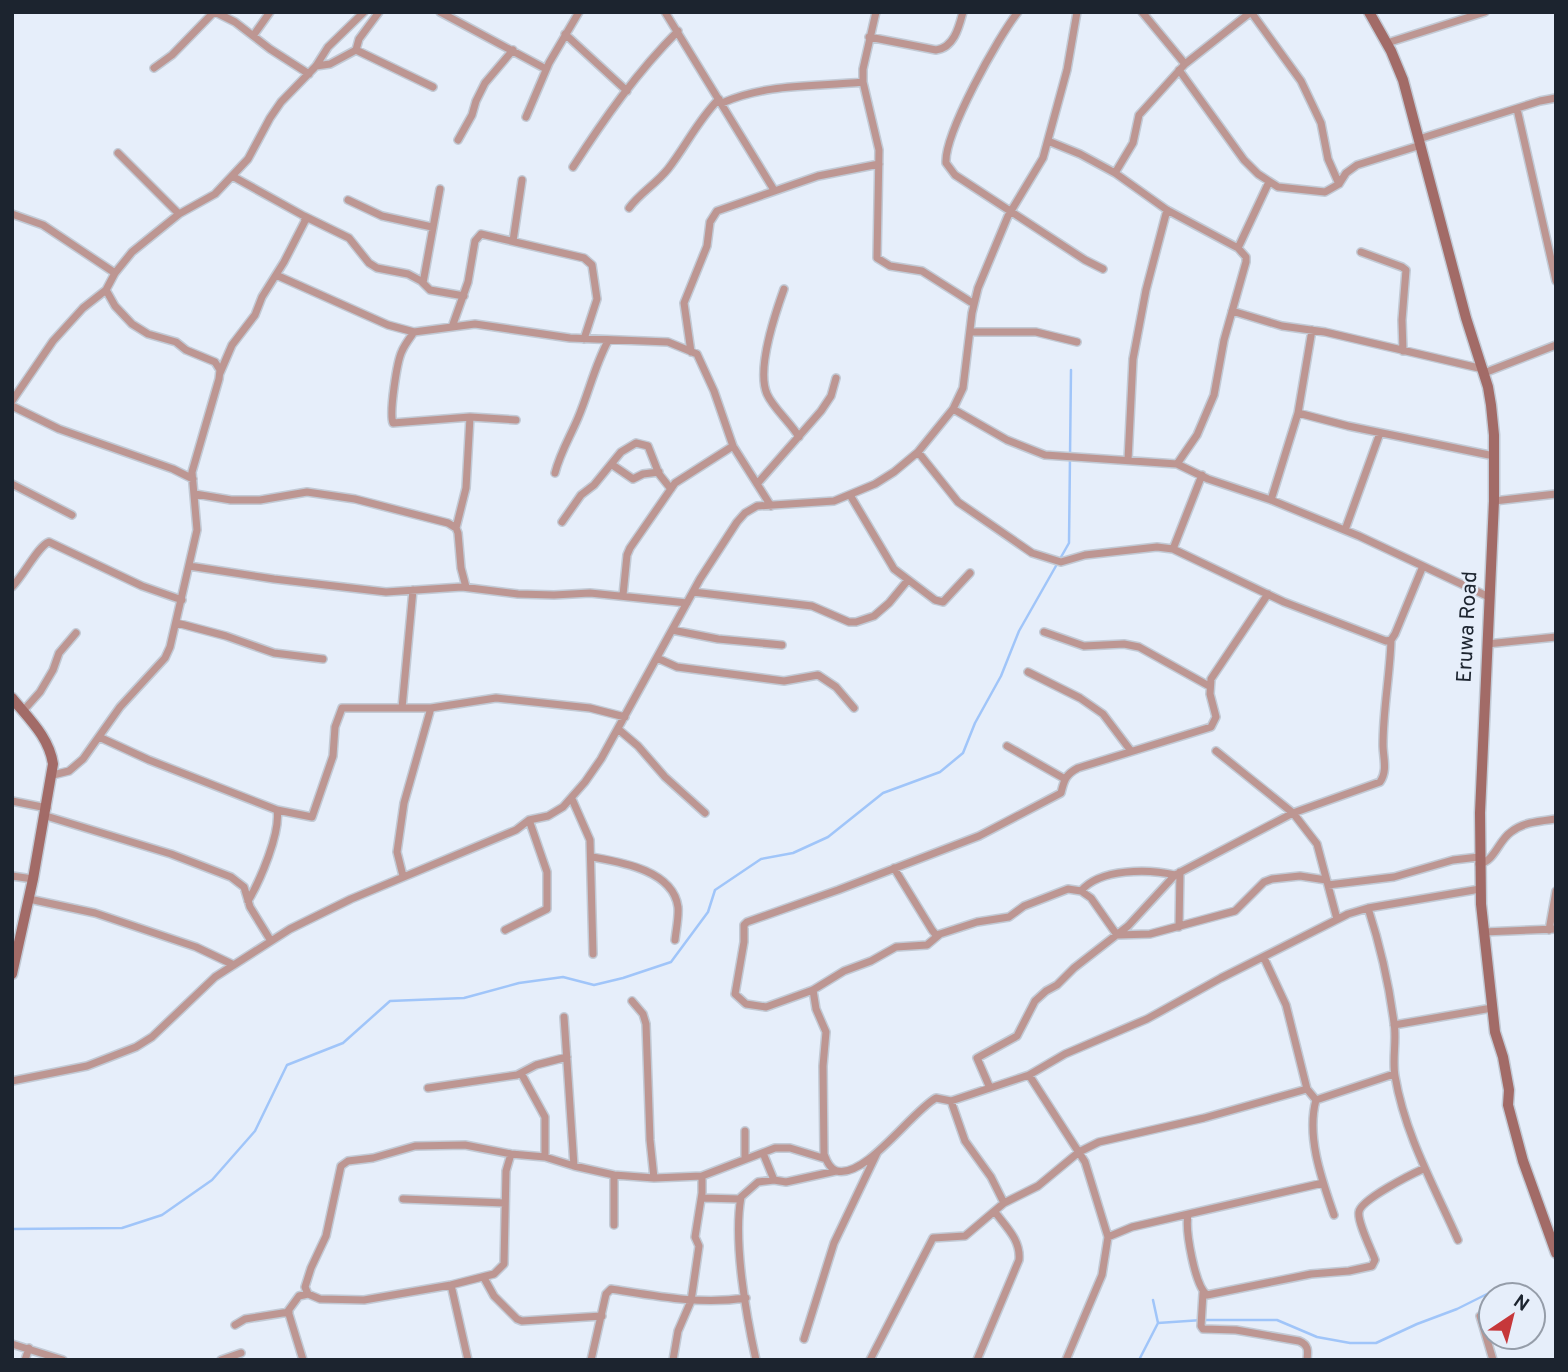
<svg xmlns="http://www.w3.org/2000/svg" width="1568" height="1372" font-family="Overpass,sans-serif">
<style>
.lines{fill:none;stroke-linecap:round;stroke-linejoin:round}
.stream{stroke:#a0c5f9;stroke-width:2.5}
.street-casing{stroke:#c2cad5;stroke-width:10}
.secondary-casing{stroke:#c2cad5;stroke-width:13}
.street{stroke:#bd9692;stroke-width:7}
.secondary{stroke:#a26b67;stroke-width:10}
.labels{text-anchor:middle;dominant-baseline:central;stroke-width:5;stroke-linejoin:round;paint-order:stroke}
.street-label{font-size:21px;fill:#1c242f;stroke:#e6eefa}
</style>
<rect width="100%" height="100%" fill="#e6eefa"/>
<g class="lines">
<path class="stream" d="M12,1229L122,1228L162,1215L212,1180L255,1131L287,1065L343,1043L390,1001L464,998L519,983L563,977L594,985L623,978L671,962L708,912L715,890L761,859L793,853L828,837L883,793L940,772L963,753L975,723L1001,676L1019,631L1069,543L1071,370
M1158,1323L1202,1320H1277L1317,1337L1350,1343H1376L1417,1324L1457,1309L1501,1287
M1139,1360L1158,1323L1153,1300"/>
<defs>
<path id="street" d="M215,12L235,22L270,49L309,74
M440,12L546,69
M665,12L774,190
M876,12L863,69V82L879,150L877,258L890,266L922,271L974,304
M1018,12C998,37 944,134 946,163L955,175L1085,260L1103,269
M1142,12L1185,64
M565,34L627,91
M253,36L270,12
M869,37L936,50C954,48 959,27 963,12
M1387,43L1485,12
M356,50L359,39L379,12
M316,66L330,64L356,50L433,87
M154,68L172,55L214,12
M1179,70L1244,160L1258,174L1278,187L1325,192L1339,184L1346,173L1357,165L1421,145
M722,103C767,83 815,87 863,82
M1517,109L1556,281
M526,117L549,63L579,12
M1419,139L1540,101L1556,98
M458,140L472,115L476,101L485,83L513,50
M1048,141L1080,154L1115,173L1167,210L1238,248L1269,182
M118,153L179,214
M573,167C604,119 637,72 678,31
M1115,173L1133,143L1139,115L1185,64L1251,12L1301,81L1321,123L1328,159L1339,184
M348,200L382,216L432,227
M629,208C640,193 656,184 668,169C686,146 698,120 719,99
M12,214L43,225L115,273
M304,216L349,238L369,263L377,268L408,274L421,281L430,290L464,296
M513,241L522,180
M1361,252L1402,267L1406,270L1402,320L1403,351
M276,275L388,325L414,332L475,324L570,338L668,342L685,349L697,354L714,391L733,446L771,506
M423,283L440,189
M784,289C775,314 756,369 767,394C773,408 791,423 799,437
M1232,311L1282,326L1325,332L1483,369
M452,327L468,282L475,241L481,234L584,258L592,265L597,299L584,339
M414,332C410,338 405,344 402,351C397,361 389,413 393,423L470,417L516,420
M970,332H1036L1077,342
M691,352L684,303L707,246L710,222L717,211L818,176L879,164
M220,373L232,345L255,315L262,297L284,262L305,221L304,216L232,176
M1484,373L1556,345
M12,401L53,341L83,308L106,290L115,273L132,252L179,214L215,194L248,159L270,118L281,102L316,66L328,47L364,12
M12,406L59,429L173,469L193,479
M953,409L1007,440L1045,455L1177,464L1208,479L1271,500L1359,536L1489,597
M1298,413L1348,426L1494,456
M918,452L958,502L1032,553L1061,562L1085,555L1157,547L1173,549L1284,602L1386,641L1391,640L1395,634L1423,566
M1128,460L1133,359L1146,290L1167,210
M611,464L633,479L643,474L659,472
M1177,464L1197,435L1214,395L1224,340L1246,262V257L1238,248
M555,473C560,453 570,437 578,418C589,392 595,365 608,341
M12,484L72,515
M757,484L821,411L831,396L836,378
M195,494L231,500H260L307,492L355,499L448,523L456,528L458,533L461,568L466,587
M850,495L894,569L935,600L943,602L970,573
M1271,500L1298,413L1312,330
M1494,501L1556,494
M562,522L581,495L594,485L621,452L636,443L648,446L659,474L671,489
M456,528L466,488L470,417
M1345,530L1380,433
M1173,549L1202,475
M189,566L274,579L386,592L462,587L518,594L554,595L590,593L687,603
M12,587C24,575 38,546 49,542L142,586L182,600
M693,592L812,606L849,622H856L874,616L889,603L908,580
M1268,594L1211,679L1210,694L1216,717L1211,727L1078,768C1066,774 1064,780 1061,793L979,836L838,890L747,922L744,925V942L735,994L746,1004L766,1007L813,990L844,971L871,961L896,947L927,945L940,934L977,922L1009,917L1024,906L1068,889L1081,891L1091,898L1117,935L1150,934L1235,911L1264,882L1272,879L1300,876L1326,880
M623,595L627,555L630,548L675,483L733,446
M177,623L226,636L274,653L323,659
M672,630L718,639L782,645
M1044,632L1084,646L1124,644L1139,647L1209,686
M1487,644L1556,637
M657,658L677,667L784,681L818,675L836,687L854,708
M1028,672L1080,698L1103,714L1131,751
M402,708L413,590
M23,711L40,692L53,670L59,653L76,633
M618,729L638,746L665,777L705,813
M99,737L149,760L277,810C281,832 260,881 248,901
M1007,746L1065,779
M1216,751L1293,813L1380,782C1388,771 1383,757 1383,745C1383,709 1390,675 1391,640
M53,775L69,771L83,759L120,707L165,658L170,647L197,530L192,472L219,379L220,370L215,362L186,350L176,342L148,334L132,324L115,306L106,290
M572,799L590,840L593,954
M12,801L47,808
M277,810L312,817L333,756L335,727L342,708H431L496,698L590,708L625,717
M46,816L171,854L231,877L244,887L250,907L271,941
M592,857C620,862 673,870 678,907C679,917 676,930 675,940
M1479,864C1495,861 1498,841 1511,832C1523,822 1541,821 1556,819
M894,868L932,930L936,935L940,934
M12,876L33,879
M403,876L397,852L404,803L431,708
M1328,885L1394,877L1453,860L1479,857
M1081,891C1100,868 1149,869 1175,875
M29,899L95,913L196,947L234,965
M1368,908C1380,945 1389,984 1394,1023C1397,1040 1392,1059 1395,1076C1405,1135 1434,1186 1458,1240
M1179,927L1180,872
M505,930L547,909V872L529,820
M1549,930L1556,891
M1483,932L1556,929
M1264,958L1286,1005L1307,1089L1316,1100
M813,990L816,1009L826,1032L823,1066L824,1154C826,1160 830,1169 837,1171C866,1178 912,1111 936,1098L951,1101L1029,1075L1065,1054L1147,1019L1221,978L1348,914L1368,908L1480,889
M632,1001L643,1014L646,1024L650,1140L654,1178
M564,1017L574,1166
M1394,1025L1492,1008
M521,1073L545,1117V1157
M1029,1075L1085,1162L1108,1237L1102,1275L1066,1360
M12,1081L87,1066L136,1047L152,1037L215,977L290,929L351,899L516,830L529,820L548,816L563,807L585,782L601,759L700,579L737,522L745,513L757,506L834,501L875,484L894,472L918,452L953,409L963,388L972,313L978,288L1008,216L1043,158L1067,70L1077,12
M428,1088L517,1075L536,1065L567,1057
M990,1088L977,1058L1017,1036L1035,1001L1046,991L1057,985L1074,968L1128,926L1175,875L1293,813L1317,844L1337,919
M1316,1100C1306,1137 1322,1180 1334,1215
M1316,1100L1394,1074
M951,1101L965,1141L991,1177L1004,1203
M763,1153L774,1180
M745,1159V1131
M614,1175V1225
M702,1198L740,1199
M403,1199L505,1203
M1188,1215C1185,1231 1195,1286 1207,1295L1311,1274L1349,1271L1372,1266L1375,1260C1371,1249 1357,1221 1359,1212C1360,1200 1412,1174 1423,1169
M1108,1237L1132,1227L1323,1183
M484,1278L494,1296L517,1319L522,1321L602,1316
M451,1285L468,1360
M1203,1293L1201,1326L1203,1329L1236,1330L1299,1341C1309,1345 1308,1351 1307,1360
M308,1294L305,1287L311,1268L326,1236L341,1166L348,1161L373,1158L415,1146L465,1145L511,1154L545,1157L574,1166L614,1175L654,1178L702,1176L775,1148H790L826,1159
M1480,1316L1493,1360
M235,1325L245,1319L289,1312
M804,1339L834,1243L877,1153
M12,1344L63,1360
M25,1360L29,1348
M221,1360L241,1353
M303,1360L288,1311L299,1296L308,1294L320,1299L364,1300L451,1285L494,1274L504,1264L506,1171L511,1154
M591,1360L606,1294L611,1289C656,1296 700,1305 746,1298
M673,1360L678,1331L691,1301L699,1246L695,1237L702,1193V1176
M756,1360C746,1315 733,1241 741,1197L758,1182L774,1180L786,1182L836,1171
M870,1360L933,1238L965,1236L1004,1203L1038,1186L1079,1152L1099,1142L1204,1118L1307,1089
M977,1360L1019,1260C1021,1240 1006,1227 995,1212"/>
<path id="secondary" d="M1369,12L1391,51L1403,80L1466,318L1488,387L1491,405L1494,435V501L1480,813L1481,904L1495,1032L1503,1057L1509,1090L1508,1105L1523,1161L1556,1253
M12,698C29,719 49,737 53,764L33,879L12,974"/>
</defs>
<use href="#street" class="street-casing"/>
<use href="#secondary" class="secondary-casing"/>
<use href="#street" class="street"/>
<use href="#secondary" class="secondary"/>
</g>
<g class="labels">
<g class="street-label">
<text transform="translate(1468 627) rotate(-87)">Eruwa Road</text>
</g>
</g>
<rect width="1568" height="1372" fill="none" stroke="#1c242f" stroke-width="28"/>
<g transform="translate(1512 1316) rotate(35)"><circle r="33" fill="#e6eefa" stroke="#959da9" stroke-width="2"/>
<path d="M0-5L12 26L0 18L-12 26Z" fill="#c6373a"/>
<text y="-10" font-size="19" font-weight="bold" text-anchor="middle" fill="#1c242f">N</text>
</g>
</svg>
